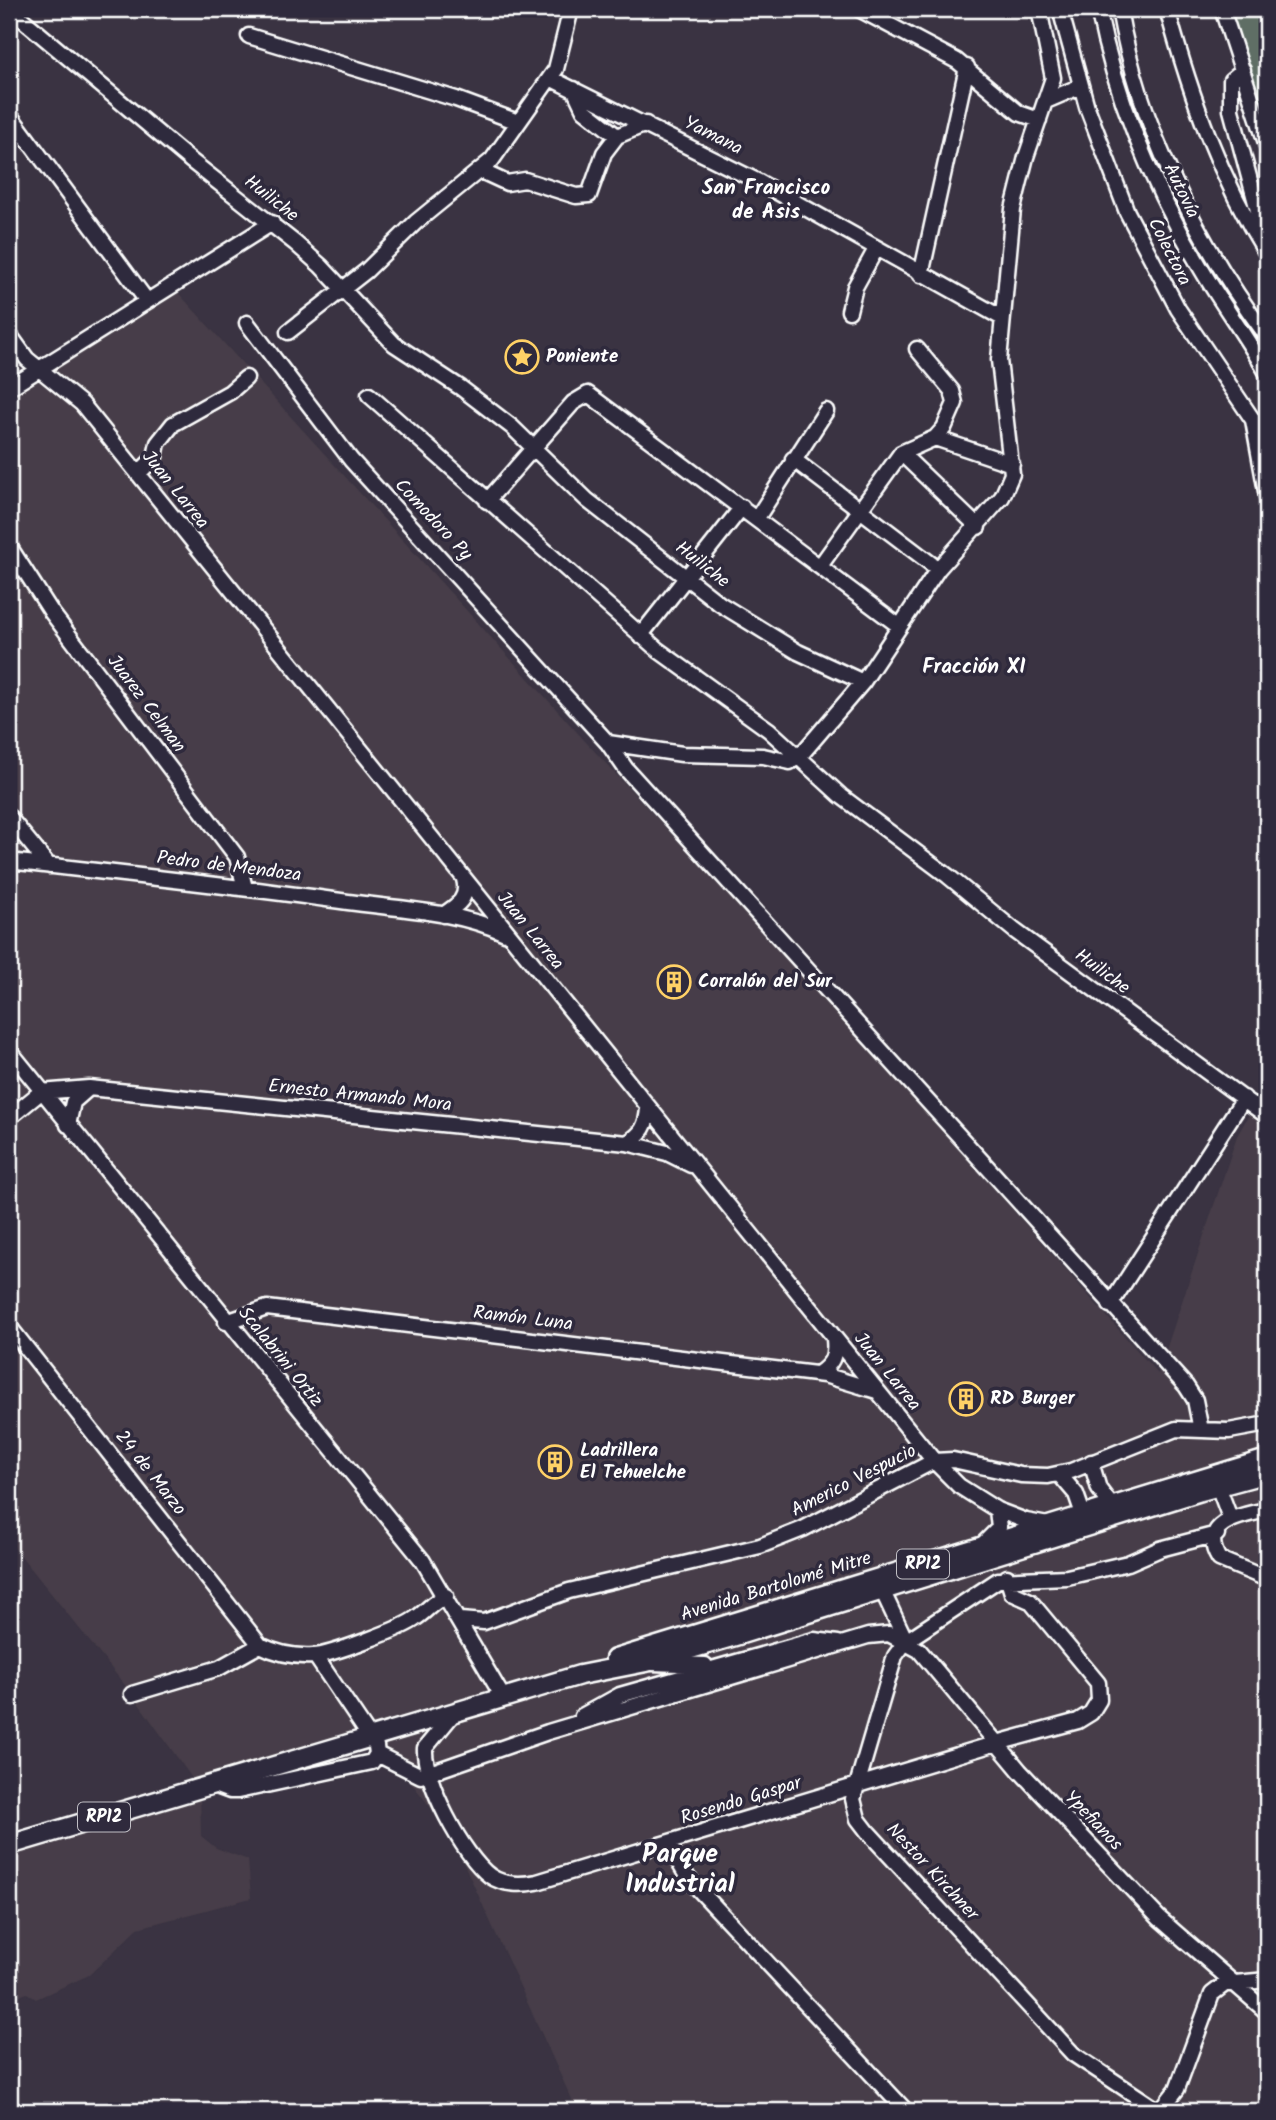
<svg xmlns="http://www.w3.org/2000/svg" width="1276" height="2120" font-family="Kalam,sans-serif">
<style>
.built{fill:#473e48}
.green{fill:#5e6e65;stroke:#aeb6b2;stroke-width:2}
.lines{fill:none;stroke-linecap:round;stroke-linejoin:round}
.minor-casing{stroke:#fff;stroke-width:19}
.major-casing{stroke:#fff;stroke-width:23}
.minor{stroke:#2f2a3d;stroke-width:14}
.major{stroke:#2f2a3d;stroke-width:18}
.labels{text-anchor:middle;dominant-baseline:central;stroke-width:7;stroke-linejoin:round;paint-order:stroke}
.shield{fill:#2f2a3d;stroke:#c1bfc5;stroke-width:2}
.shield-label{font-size:18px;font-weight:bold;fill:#fff}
.street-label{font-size:19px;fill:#fff;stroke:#2f2a3d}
.poi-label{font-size:19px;font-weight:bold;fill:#fff;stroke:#2f2a3d;text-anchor:start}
.neighbourhood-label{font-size:21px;font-weight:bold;fill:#fff;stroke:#2f2a3d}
.district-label{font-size:26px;font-weight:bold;fill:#fff;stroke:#2f2a3d}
</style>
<rect width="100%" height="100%" fill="#3a3342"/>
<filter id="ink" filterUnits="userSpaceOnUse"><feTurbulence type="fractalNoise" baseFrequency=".0143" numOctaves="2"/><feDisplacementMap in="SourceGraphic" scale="14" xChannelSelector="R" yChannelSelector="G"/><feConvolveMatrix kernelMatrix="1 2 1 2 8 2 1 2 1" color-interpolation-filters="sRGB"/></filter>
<g filter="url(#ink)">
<path class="built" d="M172,286L585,741L838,1013L1158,1374L1237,1136L1267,1083V2111H577L449,1831L385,1749L370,1736L200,1788L201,1836L216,1848L248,1860L251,1898L138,1928L89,1975L36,1999L27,1993L9,2000V1845L199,1788L132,1694L9,1541V388Z"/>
<path class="green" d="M1222,9H1267V146Z"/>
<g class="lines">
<defs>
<path id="minor" d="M10,9L190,160L295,243L321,266L394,344L461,388L512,427L587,500L720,604L798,652L863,682L799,757L790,762L763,756L682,754L608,743L351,460L247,323
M859,9L957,61L1019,113L1039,120
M1060,9L1087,107L1127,212L1178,309L1253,420L1267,497
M1098,9C1116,100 1152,185 1199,265C1220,302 1246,336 1267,373
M1119,9C1139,125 1197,243 1267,336
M1167,9C1191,96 1219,177 1267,254
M1222,9L1267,146
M249,36L456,99L518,122
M1243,70L1231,80V110L1263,229L1261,245
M550,78L759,182L1002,318
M574,89L584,110L617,136
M1046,101L1081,86
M9,114L147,301
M481,171L507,183L525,180L576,196L589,195L604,153L617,136L646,124
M921,275L967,67
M849,311L855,287L876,249
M288,332L366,271L416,222L492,160L556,69L571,9
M9,334L27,359L82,404L934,1461L959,1486L997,1510
M9,388L272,223
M369,395L658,650L769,730L841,796L948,876L1015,931L1267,1116
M935,438L1012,464
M901,453L978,527
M793,459L938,569
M138,474L155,457L158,443L173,424L230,392L246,378
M487,501L573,403L588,394L899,626
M757,518L826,411
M9,546L52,613L237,857L245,888
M820,566L901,453L935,438L944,428L955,403L952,391L917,349
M640,636L742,507
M863,682L938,569L1002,497L1012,474L999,360L1013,209L1026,157L1053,78L1039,9
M608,743L626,769L1186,1386L1195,1400L1201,1430
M9,817L49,866
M9,861C122,874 235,886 348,902C400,909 457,911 505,933
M443,915C458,905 469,898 464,879
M9,1050L423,1561L504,1699
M9,1118L41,1092L89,1088L627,1143L667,1153L691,1165
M68,1125L73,1102L89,1088
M627,1143C642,1134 647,1125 648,1108
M1110,1305L1244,1098
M226,1322L267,1308L824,1375L877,1391
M9,1326L260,1645
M818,1374C832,1364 836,1357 834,1339
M1091,1462L1099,1489L1111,1505
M1059,1474L1076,1494L1083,1514
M1218,1486L1230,1518
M1267,1510C1243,1515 1197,1522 1219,1559L1267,1579
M982,1545L999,1528L997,1510L1026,1521L1048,1525
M883,1592L906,1641
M460,1620L484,1622L569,1591L760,1546L803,1529L934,1461L953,1460L1021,1475L1048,1476L1071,1471L1176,1429L1229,1431L1267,1424
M652,1663L705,1665
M132,1694L219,1668L260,1645C276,1653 296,1657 313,1656C328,1656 404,1628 416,1618C428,1610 432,1602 446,1596
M454,1713L425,1748C423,1780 463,1856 490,1876C503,1885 522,1885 537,1882L997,1743L1078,1721L1091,1713L1099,1700L1098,1683L1030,1601L1012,1593L1007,1577
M582,1716L620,1695L814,1640L838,1643
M377,1754L421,1776L548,1732L868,1636L889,1634L919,1650L1020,1771L1159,1918L1267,2012
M211,1784L230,1791H238L372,1762L377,1754L376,1746L316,1657
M668,1844L688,1878L906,2111
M1159,2111L1073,2054L868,1832L858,1819L853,1799L895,1656L906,1641L998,1580L1067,1577L1128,1563L1160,1549L1217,1534
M1160,2111L1177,2089L1212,1994L1225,1984L1267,1980"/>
<path id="major" d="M615,1659L1267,1459
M9,1845L580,1675L646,1662L735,1636L1201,1491L1267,1473"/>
</defs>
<use href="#minor" class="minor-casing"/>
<use href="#major" class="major-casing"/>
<use href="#minor" class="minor"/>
<use href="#major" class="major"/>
</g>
</g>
<defs>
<symbol id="sight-ring" viewBox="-11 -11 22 22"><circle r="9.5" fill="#2f2a3d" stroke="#ffd166" stroke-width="1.5"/><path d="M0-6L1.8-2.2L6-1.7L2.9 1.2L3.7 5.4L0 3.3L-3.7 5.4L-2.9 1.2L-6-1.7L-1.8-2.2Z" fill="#ffd166"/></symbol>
<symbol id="building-ring" viewBox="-11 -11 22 22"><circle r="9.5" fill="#2f2a3d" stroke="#ffd166" stroke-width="1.5"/><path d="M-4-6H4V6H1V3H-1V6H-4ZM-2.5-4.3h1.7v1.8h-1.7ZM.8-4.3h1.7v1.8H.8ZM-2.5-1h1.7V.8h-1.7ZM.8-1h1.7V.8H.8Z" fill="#ffd166"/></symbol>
</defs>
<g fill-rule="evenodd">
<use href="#sight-ring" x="503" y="338" width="38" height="38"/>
<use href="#building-ring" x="655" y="963" width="38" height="38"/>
<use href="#building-ring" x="947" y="1380" width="38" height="38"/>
<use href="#building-ring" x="536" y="1443" width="38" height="38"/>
</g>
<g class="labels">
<g class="shield">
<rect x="897" y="1549.5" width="52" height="29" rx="5"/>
<rect x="78" y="1802.5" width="52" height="29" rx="5"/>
</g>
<g class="shield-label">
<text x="923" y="1564">RP12</text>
<text x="104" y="1817">RP12</text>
</g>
<g class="street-label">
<text transform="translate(713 136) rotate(27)">Yamana</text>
<text transform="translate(1181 191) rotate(64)">Autovía</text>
<text transform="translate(271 199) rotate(38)">Huiliche</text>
<text transform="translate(1169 252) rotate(63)">Colectora</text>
<text transform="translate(175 490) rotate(51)">Juan Larrea</text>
<text transform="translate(433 520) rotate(47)">Comodoro Py</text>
<text transform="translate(702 565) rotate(38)">Huiliche</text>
<text transform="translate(146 704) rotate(53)">Juarez Celman</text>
<text transform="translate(229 867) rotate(7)">Pedro de Mendoza</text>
<text transform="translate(530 931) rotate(51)">Juan Larrea</text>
<text transform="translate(1102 972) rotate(36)">Huiliche</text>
<text transform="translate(360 1096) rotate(6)">Ernesto Armando Mora</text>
<text transform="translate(523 1319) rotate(7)">Ramón Luna</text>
<text transform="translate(280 1357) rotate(51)">Scalabrini Ortiz</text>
<text transform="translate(887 1372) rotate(51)">Juan Larrea</text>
<text transform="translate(150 1473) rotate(52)">24 de Marzo</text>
<text transform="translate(854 1481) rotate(-27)">Americo Vespucio</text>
<text transform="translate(776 1587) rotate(-17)">Avenida Bartolomé Mitre</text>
<text transform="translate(741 1801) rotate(-17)">Rosendo Gaspar</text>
<text transform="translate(1093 1821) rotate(46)">Ypefianos</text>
<text transform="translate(932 1872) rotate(47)">Nestor Kirchner</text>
</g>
<g class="poi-label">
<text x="546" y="357">Poniente</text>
<text x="698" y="982">Corralón del Sur</text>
<text x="990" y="1399">RD Burger</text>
<text x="580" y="1451">Ladrillera<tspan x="580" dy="22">El Tehuelche</tspan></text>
</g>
<g class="neighbourhood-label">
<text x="766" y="188">San Francisco<tspan x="766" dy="24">de Asis</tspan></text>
<text x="974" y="667">Fracción XI</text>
</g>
<g class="district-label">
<text x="680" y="1855">Parque<tspan x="680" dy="30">Industrial</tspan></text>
</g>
</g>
<rect width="1276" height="2120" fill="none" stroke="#2f2a3d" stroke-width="35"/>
<rect x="18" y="18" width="1241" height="2085" fill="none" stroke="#fff" stroke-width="2.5" filter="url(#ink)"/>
</svg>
